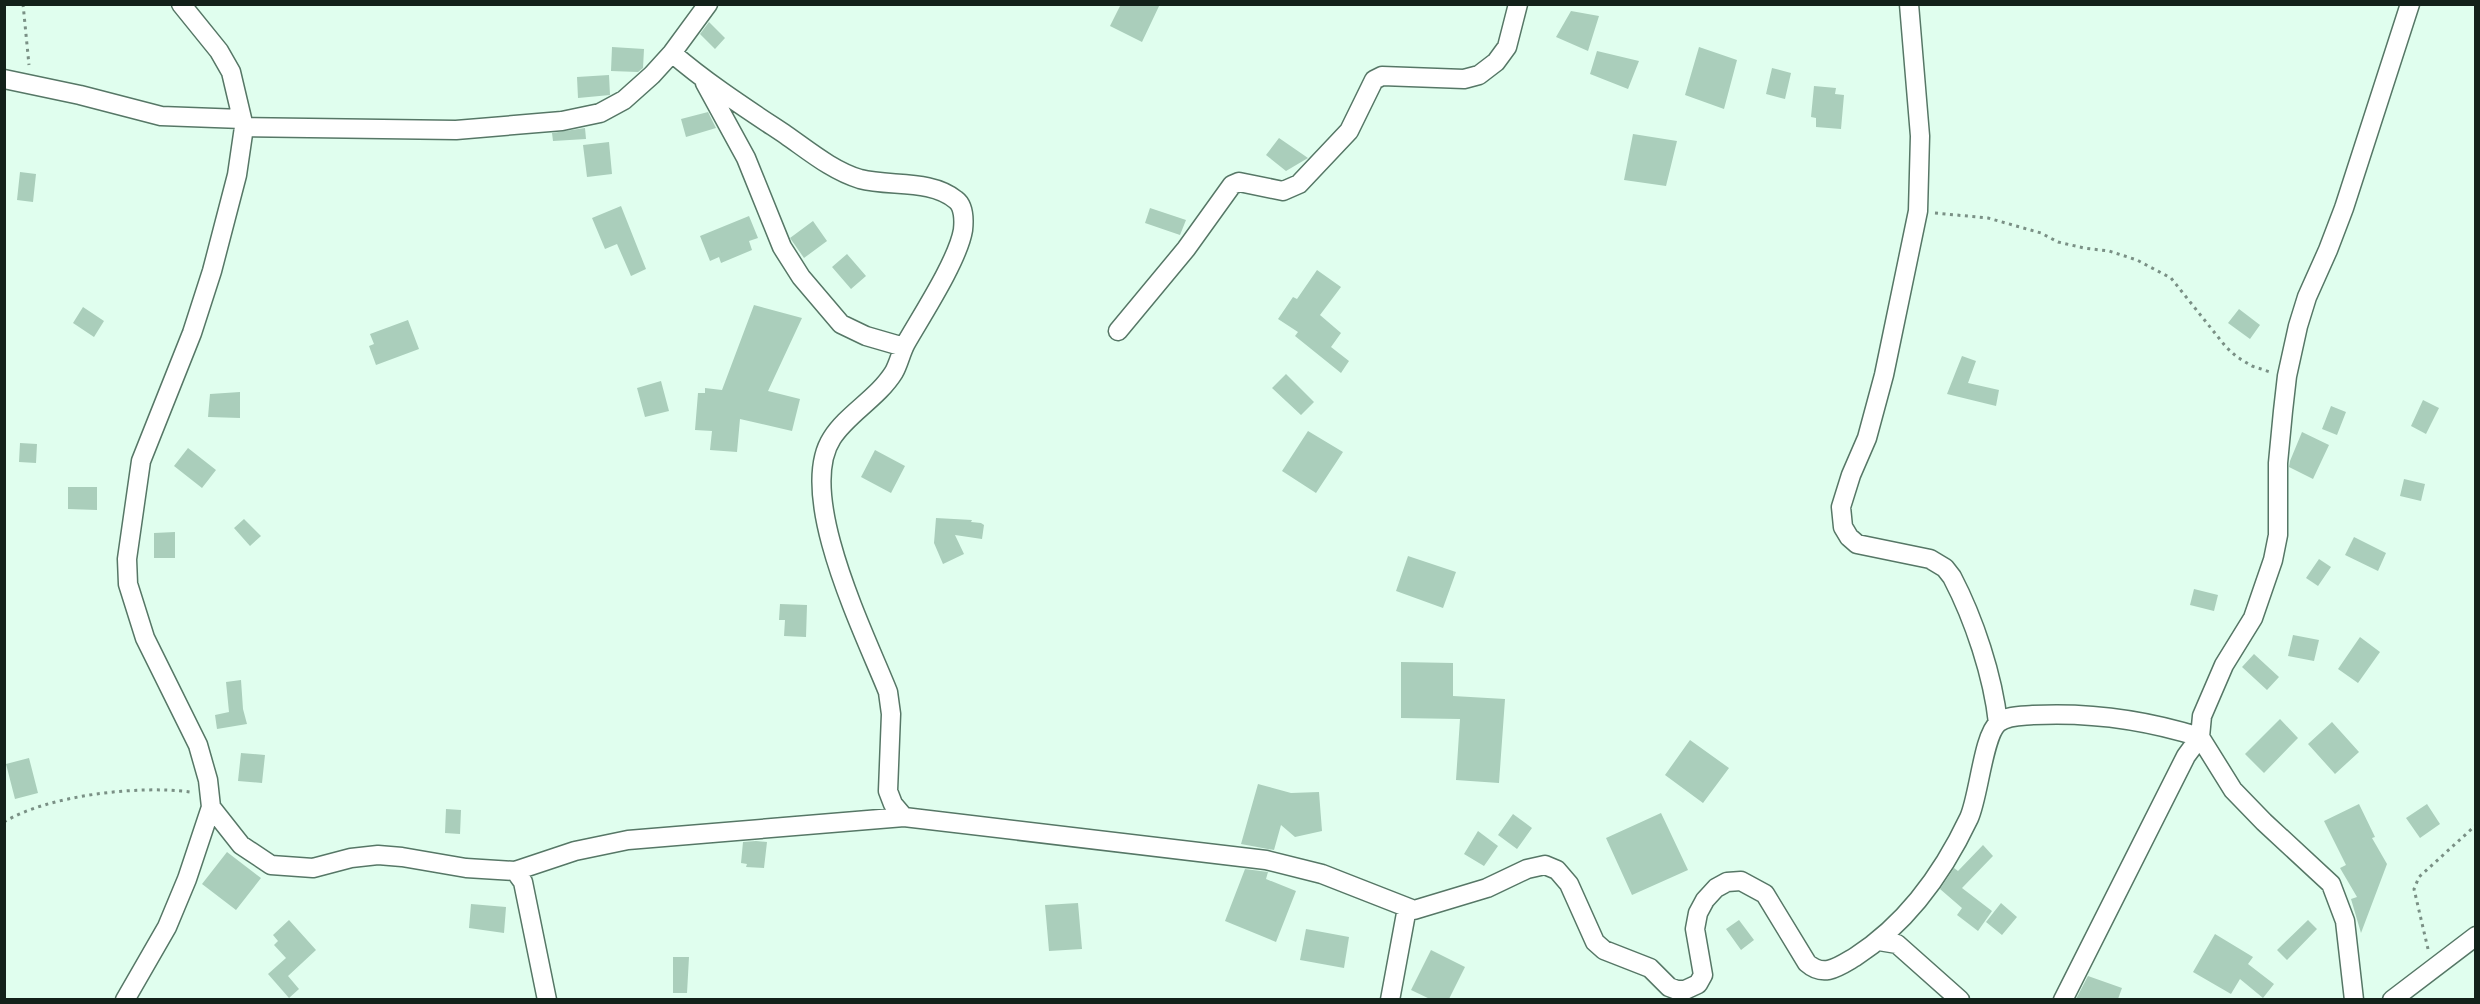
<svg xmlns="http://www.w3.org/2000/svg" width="2480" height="1004" font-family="Bitter,serif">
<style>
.building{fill:#aacebb}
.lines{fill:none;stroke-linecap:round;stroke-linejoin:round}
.street-casing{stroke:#567766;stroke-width:21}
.path{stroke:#7a9085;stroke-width:3;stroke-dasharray:3 4.5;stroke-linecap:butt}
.street{stroke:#fff;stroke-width:18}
</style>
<rect width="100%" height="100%" fill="#e0feee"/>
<path class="building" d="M1121,4H1160L1142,42L1110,26Z
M1571,11L1599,16L1588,51L1556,37Z
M709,22L725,38L715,49L700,34Z
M612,47L644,49L643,68L638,72L611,71Z
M1699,47L1737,60L1724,109L1685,95Z
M1597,51L1639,61L1628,89L1590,74Z
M1772,68L1791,73L1785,99L1766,94Z
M609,75L610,95L578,98L577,77Z
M1814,86L1836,88L1835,94L1844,95L1841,129L1816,127V118L1811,117Z
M708,112L716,128L686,137L681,119Z
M585,128L586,139L553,141L552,133Z
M1633,134L1677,141L1666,186L1624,180Z
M1279,138L1308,158L1286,171L1266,155Z
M609,142L612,174L587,177L583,145Z
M20,172L36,174L33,202L17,200Z
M621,206L646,269L631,276L617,244L605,249L592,218Z
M1150,208L1186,220L1180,235L1145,223Z
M749,216L758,238L749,241L752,250L721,263L719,257L710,261L700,236Z
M813,221L827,241L804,258L790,238Z
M847,254L866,276L851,289L832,267Z
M1317,270L1341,287L1320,315L1341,333L1331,347L1349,361L1341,373L1295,336L1298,332L1278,319L1293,297L1297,299Z
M754,305L802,318L768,391L800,399L792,431L740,419L737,452L710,450L712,431L695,430L698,393H705V388L722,390Z
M83,307L104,321L94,337L73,323Z
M2239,309L2260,325L2250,339L2228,323Z
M408,320L419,349L376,365L369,346L374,344L370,334Z
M1962,356L1976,361L1968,383L1999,390L1996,406L1947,394Z
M1286,374L1314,402L1301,415L1272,388Z
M661,381L669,411L645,417L637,388Z
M240,392V418L208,417L210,394Z
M2423,400L2439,408L2426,434L2411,426Z
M2331,406L2346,412L2337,435L2322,429Z
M1308,431L1343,452L1316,493L1282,471Z
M2302,432L2329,445L2313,479L2289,467L2290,461Z
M20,443L37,444L36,463L19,462Z
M188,448L216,470L202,488L174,466Z
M875,450L905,466L891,493L861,477Z
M2404,479L2425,484L2421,501L2400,496Z
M68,487H97V510L68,509Z
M936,518L972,520L971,522L981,523L984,525L982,539L955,535L964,554L943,564L934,543Z
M244,519L261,536L250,546L234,528Z
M175,532V558H154V533Z
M2354,537L2386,553L2378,571L2345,555Z
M1408,556L1456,572L1443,608L1396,591Z
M2319,559L2331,567L2318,586L2306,578Z
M2194,589L2218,595L2214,611L2190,605Z
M780,604L807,605L806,637L784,636L785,620H779Z
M2293,635L2319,640L2314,661L2288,656Z
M2360,637L2380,652L2358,683L2338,669Z
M2254,654L2279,677L2267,690L2242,667Z
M1401,662L1453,663V696L1505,699L1499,783L1456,780L1460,719L1401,718Z
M241,680L243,709L247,724L217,729L215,715L229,712L226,682Z
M2280,719L2298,738L2264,773L2245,754Z
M2332,722L2359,752L2335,774L2308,744Z
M1690,740L1729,768L1703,803L1665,775Z
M241,753L265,755L262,783L238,781Z
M29,758L38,793L15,799L6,764Z
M1258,784L1291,793L1319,792L1322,831L1295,837L1281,825L1274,850L1241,844Z
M2359,804L2375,837L2372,838L2387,864L2361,933L2351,899L2357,897L2340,868L2346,865L2324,821Z
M2427,804L2440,824L2420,838L2406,818Z
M446,809L461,810L460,834L445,833Z
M1661,813L1688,870L1632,895L1606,838Z
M1513,814L1532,828L1517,849L1498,835Z
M1478,831L1498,846L1484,866L1464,854Z
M756,841L767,842L764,868L746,867L747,864L741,863L743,842Z
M1983,845L1993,856L1962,888L1992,911L1978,931L1957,915L1962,908L1940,889L1954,868L1958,871Z
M227,852L261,878L236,910L202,884Z
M1245,869L1268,872L1266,879L1296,891L1276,942L1225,921Z
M1078,903L1082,949L1049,951L1045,905Z
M2001,903L2017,917L2002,935L1986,922Z
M471,904L506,907L504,933L469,928Z
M289,920L316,950L288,976L299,989L289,998L268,974L286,958L274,945L278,941L273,935Z
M1739,920L1754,940L1741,950L1726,929Z
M2308,920L2317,929L2287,960L2277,950Z
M1306,929L1349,937L1344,968L1300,960Z
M2215,934L2253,957L2248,964L2274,984L2263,998L2240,979L2231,994L2193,972Z
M1431,950L1465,967L1449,999H1430L1411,990Z
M673,957H689L687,993H673Z
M2088,976L2122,988L2118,999H2076Z"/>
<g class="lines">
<defs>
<path id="street" d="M1909,4L1920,136L1918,211L1884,375L1867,438L1851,475L1841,507L1843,527L1849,537L1857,544L1930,559L1945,568L1952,577C1974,619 1993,676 1998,723
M672,53C708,84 747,109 786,135C809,151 833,171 860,179C890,187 931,179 956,200C964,206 964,221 963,230C958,260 922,315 906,343C901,352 899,363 894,372C878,398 847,414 832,438C795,495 865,634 888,692L891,714L888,791L893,804L904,817L1266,860L1322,874L1414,910L1487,888L1527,869L1545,865L1557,870L1569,884L1595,942L1604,950L1650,968L1669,987L1677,990H1685L1698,984L1703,975L1695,929L1698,913L1705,900L1716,888L1727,882L1741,881L1765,894L1807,963C1824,978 1838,967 1855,957C1906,924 1943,873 1969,818C1979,796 1983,736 1998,723C2007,715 2022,716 2033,715C2090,712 2146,720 2200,737L2233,790L2264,822L2331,884L2345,921L2354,1000
M4,79L80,95L161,116L242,119
M705,83L746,158L782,247L801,277L841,324L866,336L904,347
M244,127L456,130L562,121L600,113L624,100L652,75L672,53L708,4
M1118,331L1186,249L1232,185L1239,182L1283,191L1299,184L1349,131L1374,80L1382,76L1464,79L1479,75L1496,62L1507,47L1518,4
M211,807L241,845L271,865L313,868L351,858L378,855L402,857L466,868L515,871L523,882L547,1000
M515,871L575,851L628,840L904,817
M1879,941L1897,944L1960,1000
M125,1000L167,927L187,879L211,807L208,780L198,745L145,638L128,584L127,559L141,461L192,333L212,271L237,175L244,127L231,72L219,51L181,4
M1390,1000L1407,908
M2063,1000L2186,756L2200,737L2202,716L2224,665L2253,618L2273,560L2278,535V463L2283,411L2287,376L2298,326L2307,297L2328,250L2344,208L2410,4
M2392,1000L2476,936"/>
</defs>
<use href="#street" class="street-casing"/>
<path class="path" d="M23,4L29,65
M1935,213L1988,218L2041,233L2058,242L2084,248L2109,251L2137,260L2171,278L2226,347L2237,357L2252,366L2270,372
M4,822C48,795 140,785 190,792
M2428,949L2414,889L2419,877L2476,825"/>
<use href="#street" class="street"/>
</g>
<rect width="2480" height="1004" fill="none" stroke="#13211a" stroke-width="12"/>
</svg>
